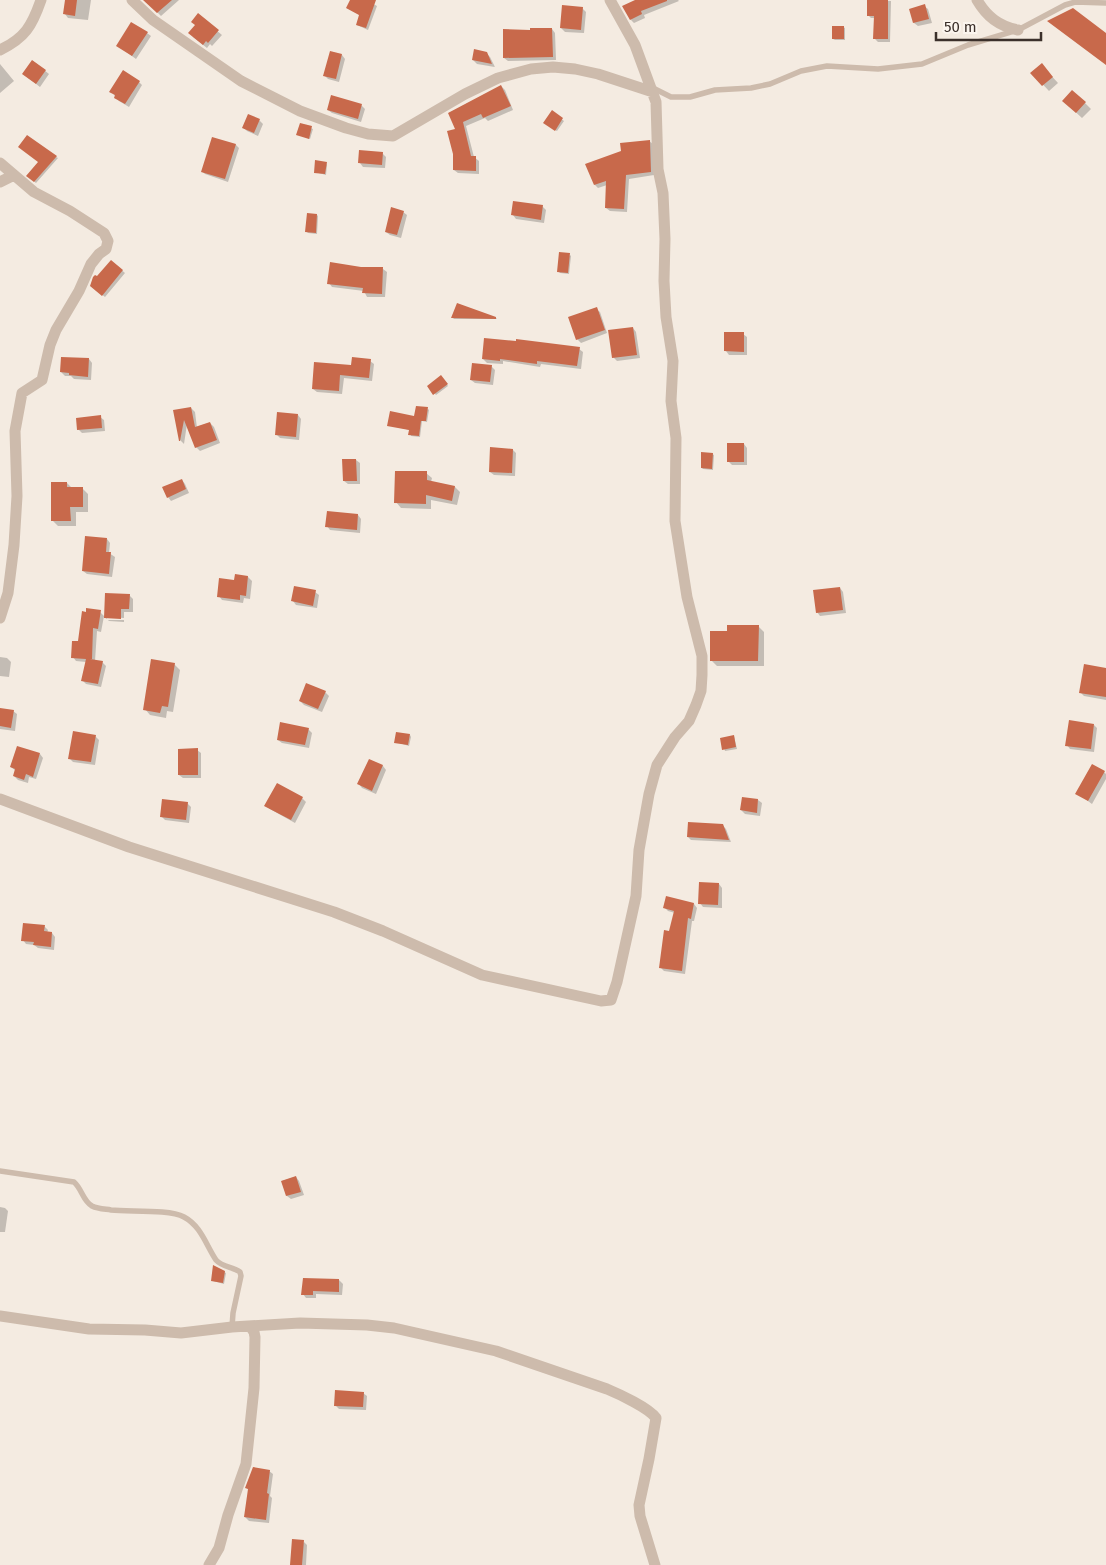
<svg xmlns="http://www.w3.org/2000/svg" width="1106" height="1565" font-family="'Fira Sans',sans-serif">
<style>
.shadow{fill:#0003}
.building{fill:#c8694b}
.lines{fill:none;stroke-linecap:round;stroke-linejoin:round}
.lane{stroke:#cdbbac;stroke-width:5.5}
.street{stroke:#cdbbac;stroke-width:11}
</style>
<rect width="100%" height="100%" fill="#f4ebe1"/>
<path class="shadow" d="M66,0H91L88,20L68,18L65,14Z
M149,0H179L161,16L147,2Z
M351,0H366L377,6L368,30L357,25L360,15L347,8Z
M637,0H678L679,1L644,15L645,18L634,23L631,20Z
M868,0L891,1L890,42H878L875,39V18H871L868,15Z
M924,6L928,9L932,23L918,26L914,23L911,9Z
M582,8L586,12L584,33L565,32L561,28Z
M198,15L222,35L212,46L210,44L207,48L193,37Z
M843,27L845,28V40H835L833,39Z
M552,29L555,33L556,60L508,61L504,58L531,31Z
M147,33L151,36L136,59L118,46Z
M331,52L342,55L345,59L339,82L328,79L324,75Z
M486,53L490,57L495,67L477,64L473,60Z
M33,61L49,74L40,87L27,77Z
M0,64L14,81L0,93Z
M1047,71L1058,83L1049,91L1032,73Z
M139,82L142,85L129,107L119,101L111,91Z
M501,86L505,90L513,110L488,121L485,118L466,126L474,157L479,161V174L458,173L454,170L456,130L449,113Z
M1085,103L1091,109L1082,118L1069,106Z
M361,105L365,109L361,122L332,113L328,110Z
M552,112L564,121L557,131L546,124Z
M259,120L263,124L258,136L247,131L244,128Z
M301,124L313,129L310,139L297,134Z
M213,138L236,145L239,148L228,182L205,174L202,171Z
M649,141L653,144L654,175L629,179L627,212L610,211L606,208L607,185L598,188L595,185L587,165Z
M382,153L386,157L385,168L363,167L360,163Z
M56,157L58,158L36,183L28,176Z
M326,163L327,165L326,175L315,172Z
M542,206L546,210L544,223L516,219L513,215Z
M403,212L407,215L401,238L390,235L386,232Z
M317,215L318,216L317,234L308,233L306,231Z
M570,255L571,256L569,274L560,273L558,271Z
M111,261L125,273L105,297L94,288L97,278Z
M361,268L383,269L387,272L385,297H367L364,291L332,287L329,283Z
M458,304L496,318L497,319H454L453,318Z
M596,309L600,312L607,333L581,343L577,339Z
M633,328L636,332L640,358L617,361L613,357Z
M743,334L747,337V355H729L726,351Z
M579,349L583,352L581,369L541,364L540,367L503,361V364L487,363L483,359Z
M89,359L92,363L91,380L74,379L71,376H65L61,372Z
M370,361L374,364L372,381L344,378L342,394L317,392L313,389L352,366Z
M491,366L495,370L493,385L475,383L471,380Z
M441,377L448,386L436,395L428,386Z
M191,408L195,412L197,428L210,423L214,427L220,443L200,451L196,447L187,424L184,444L180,440L175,411Z
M428,409L429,410L427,422L422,421L420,437L411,436L410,430L388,425L415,417Z
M298,415L301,419L299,440L280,438L276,434Z
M100,417L104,420L105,431L82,433L78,429Z
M744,444L747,448V465H732L728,461Z
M513,450L516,453L515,476L494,475L490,472Z
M712,454L714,455L713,470L703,469L702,468Z
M356,460L360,463V484H348L344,481Z
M426,473L432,478L431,482L455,487L460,492L457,505L431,500V509L401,508L396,502Z
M182,480L185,484L189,493L171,501L168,497Z
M67,483L72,488H82L88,494V512H76V526H58L52,520Z
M358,515L361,519L360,533L330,530L327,526Z
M107,539L110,543L109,553L115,557L112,577L87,574L83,571Z
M236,576L248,577L252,581L250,599L244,598L243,603L222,600L219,596L235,581Z
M840,588L843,592L846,613L820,616L817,612Z
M315,592L319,595L317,608L296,605L293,601Z
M129,595L133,599V612H124V618L107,617V620H124V622L109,621L104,616L101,632L97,631L95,661L102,662L106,666L101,687L86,684L82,680L86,662L76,661L73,657L79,643L100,612L105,617Z
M758,626L764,632V666H717L711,660L728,632Z
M0,657L7,658L11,662L9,677L0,676Z
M174,664L180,670L173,712L167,711L166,718L150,715L145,709Z
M1106,669V700L1084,696L1081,693Z
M325,692L329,696L322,712L304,705L300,701Z
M0,709L13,711L17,714L15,731L0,729Z
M1094,725L1097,728L1094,752L1070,749L1067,745Z
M308,729L312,733L309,748L282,743L278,740Z
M410,735L411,737L409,746L396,742Z
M95,736L99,740L95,765L73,762L69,758Z
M734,736L737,749L725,751L721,739Z
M197,750L201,753V778H183L179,775Z
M40,754L43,758L36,779L29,777L28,783L18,780L14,776L16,771L11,767Z
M370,760L383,766L386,770L376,794L362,788L359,784Z
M1104,772L1106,774V779L1092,804L1077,793Z
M302,798L306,802L295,823L270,809L266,806Z
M758,800L762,803L760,816L745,814L741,810Z
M187,803L191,807L189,823L165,820L161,816Z
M722,825L726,829L731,842L691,840L688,837Z
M719,884L722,888V908L703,907L700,903Z
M694,904L697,908L694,921H692L685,974L664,971L661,968L675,913L668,911L664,907Z
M44,926L48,930L47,933H52L55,937L54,950L38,948L34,945L26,944L23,940Z
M296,1177L299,1181L304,1195L291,1199L287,1196L282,1181Z
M0,1207L5,1208L8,1211L5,1232H0Z
M224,1272L226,1273L224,1284L213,1281Z
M339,1280L343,1284L342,1295L316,1294V1298H306L303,1294Z
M363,1393L367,1396L366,1410L339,1409L335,1405Z
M269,1471L273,1474L270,1496L272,1498L269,1523L249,1521L245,1517L249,1490L247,1488Z
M304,1542L307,1545L306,1565H291Z"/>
<path class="building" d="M65,0H77L75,16L63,14Z
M143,0H172L157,13Z
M350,0H376L366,28L356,25L359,15L346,8Z
M635,0H667V1L641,11L642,14L630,20L622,6Z
M867,0H888V39H873L874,16H867Z
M925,4L929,19L913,23L909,9Z
M562,5L583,7L581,30L560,28Z
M1073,8L1106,33V65L1047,21Z
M198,13L219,30L208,43L206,41L203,45L188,33L195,25L191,22Z
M131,22L148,32L132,56L116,46Z
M832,26H844V39H832Z
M530,28H552L553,57L503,58V29L530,30Z
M474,49L487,52L492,64L472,60Z
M330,51L342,54L336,79L323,76Z
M32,60L46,70L36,84L22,74Z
M1042,63L1053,77L1042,86L1030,73Z
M123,70L140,81L125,104L114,98L115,95L109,92Z
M501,85L511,106L483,118L481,114L463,122L471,156H476V171L453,170V154L447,131L455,129L448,113Z
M1072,90L1086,102L1076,113L1062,101Z
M331,95L362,104L358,119L327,110Z
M552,110L563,118L555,131L543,123Z
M248,114L260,119L254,133L242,128Z
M300,123L312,126L309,139L296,135Z
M27,135L57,156L34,182L26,176L38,162L18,147Z
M212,137L236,144L225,179L201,172Z
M650,140L651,172L626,175L624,209L605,208L606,181L594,185L585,164L621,151L620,143Z
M359,150L383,152L382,165L358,163Z
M315,160L327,162L325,174L314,173Z
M513,201L543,205L541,220L511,215Z
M391,207L404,211L397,235L385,232Z
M307,213L317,214L316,233L305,232Z
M559,252L570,253L568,273L557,272Z
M111,260L123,270L102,296L90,286L93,277L95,275L97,276Z
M330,262L361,267H383L382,294L362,293L363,288L327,284Z
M457,303L496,317V319L451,318Z
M597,307L605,330L576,340L568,317Z
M633,327L637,355L612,358L608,330Z
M724,332H744V352L724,351Z
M484,338L516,341V339L580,347L577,366L537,361V364L500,359V361L482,359Z
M61,357L89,358L88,377L69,375V373L60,372Z
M352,357L371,359L369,378L340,375L339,391L312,389L314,362L351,365Z
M472,363L492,365L490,382L470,380Z
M441,375L448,384L433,395L427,386Z
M416,406L428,407L426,421H421L419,436L408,435L409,430L387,426L390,411L414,416Z
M191,407L195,427L210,422L217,440L195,448L184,420L180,441H179L173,410Z
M277,412L298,414L296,437L275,435Z
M101,415L102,428L77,430L76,418Z
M727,443H744V462H727Z
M490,447L513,449L512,473L489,472Z
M701,452L713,453L712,469L701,468Z
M342,459H356L357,481H343Z
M395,471H427V480L455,486L452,501L426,495V504L394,503Z
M182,479L186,489L167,498L162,487Z
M51,482H67V487H83V507H70L71,521H51Z
M327,511L358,514L357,530L325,527Z
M85,536L107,538L106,552H111L109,574L82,571Z
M235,574L248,576L246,596L240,595V600L217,597L219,578L234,580Z
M294,586L316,590L313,606L291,601Z
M840,587L843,610L816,613L813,590Z
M105,593L130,594L129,609H121V619L104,618Z
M86,608L101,610L98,629L93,628L92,659H90L103,661L98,684L81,681L86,659L71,658L72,641H78L82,611L86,612Z
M727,625H759L758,661H710V631H727Z
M151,659L175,663L168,707L162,706L160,713L143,710Z
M1084,664L1106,668V697L1079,693Z
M306,683L326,691L318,709L299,701Z
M0,708L14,710L11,728L0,726Z
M1069,720L1094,724L1091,749L1065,746Z
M280,722L309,728L305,745L277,740Z
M73,731L96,735L91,762L68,759Z
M396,732L410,734L408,745L394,743Z
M734,735L736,747L722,750L720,738Z
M17,746L40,753L33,777L26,774L24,780L13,776L15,769L10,767Z
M198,748V775H178V749Z
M369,759L383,765L372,791L357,784Z
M1092,764L1105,771L1088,801L1075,794Z
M277,783L303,797L291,820L264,806Z
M742,797L758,799L757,813L740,810Z
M162,799L188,802L186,820L160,817Z
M688,822L723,824L729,840L687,837Z
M699,882L719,883L718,905L698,904Z
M666,896L694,903L691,919L688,918L682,971L659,968L664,930L669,931L674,911L663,908Z
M23,923L45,925L44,931L52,932L51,947L33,945L34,942L21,941Z
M296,1176L301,1192L286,1196L281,1181Z
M213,1265L225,1271L223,1283L211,1281Z
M303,1278L339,1279V1292L313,1291V1295H301Z
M335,1390L364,1392L363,1407L334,1406Z
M253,1467L270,1470L267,1493L269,1494L266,1520L244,1517L248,1489L245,1488Z
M292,1539L304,1540L302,1565H290Z"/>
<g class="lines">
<path class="lane" d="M653,88L671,97H690L715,90L751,88L770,84L801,71L827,66L878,69L922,64L968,45L1018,30L1065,5L1075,2L1106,3
M0,1171L74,1182C82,1189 83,1201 92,1206C98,1209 105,1209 111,1210C130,1212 169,1209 184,1217C201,1226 206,1245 216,1260C222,1267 233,1267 240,1272L241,1276L233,1313L232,1327"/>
<path class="street" d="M132,0L153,20L241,81L300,111L346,128L368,134L393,136L465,94L498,78L531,69L553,67L575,69L598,74L653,92
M977,0C987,17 999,26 1018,30
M0,50C25,38 32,26 41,0
M0,163L34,192L70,211L104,233L108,241L106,249L99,254L91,264L79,291L56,330L50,345L42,380L22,393L15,431L17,496L14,545L8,593L0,618
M0,182L14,175
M0,799L129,847L334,912L383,931L482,975L601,1001L611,1000L617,982L636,896L639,850L649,794L657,765L675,737L689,721L696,705L701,691L702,675V656L687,597L675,521L676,438L671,401L673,361L666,317L664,281L665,239L663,193L658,169L656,102L635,45L610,0
M0,1316L89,1329L145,1330L181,1333L232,1327L300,1323L367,1325L394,1328L496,1351L607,1389C619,1394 649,1408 656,1418L649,1459L639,1505L640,1516L655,1565
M209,1565L219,1548L228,1515L246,1464L254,1388L255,1337L254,1332L250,1326"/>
</g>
<path d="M936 32v8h105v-8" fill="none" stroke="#3b302b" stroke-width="2.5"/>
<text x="944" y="32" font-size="15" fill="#3b302b" stroke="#fbf5ee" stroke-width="4" paint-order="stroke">50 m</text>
</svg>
